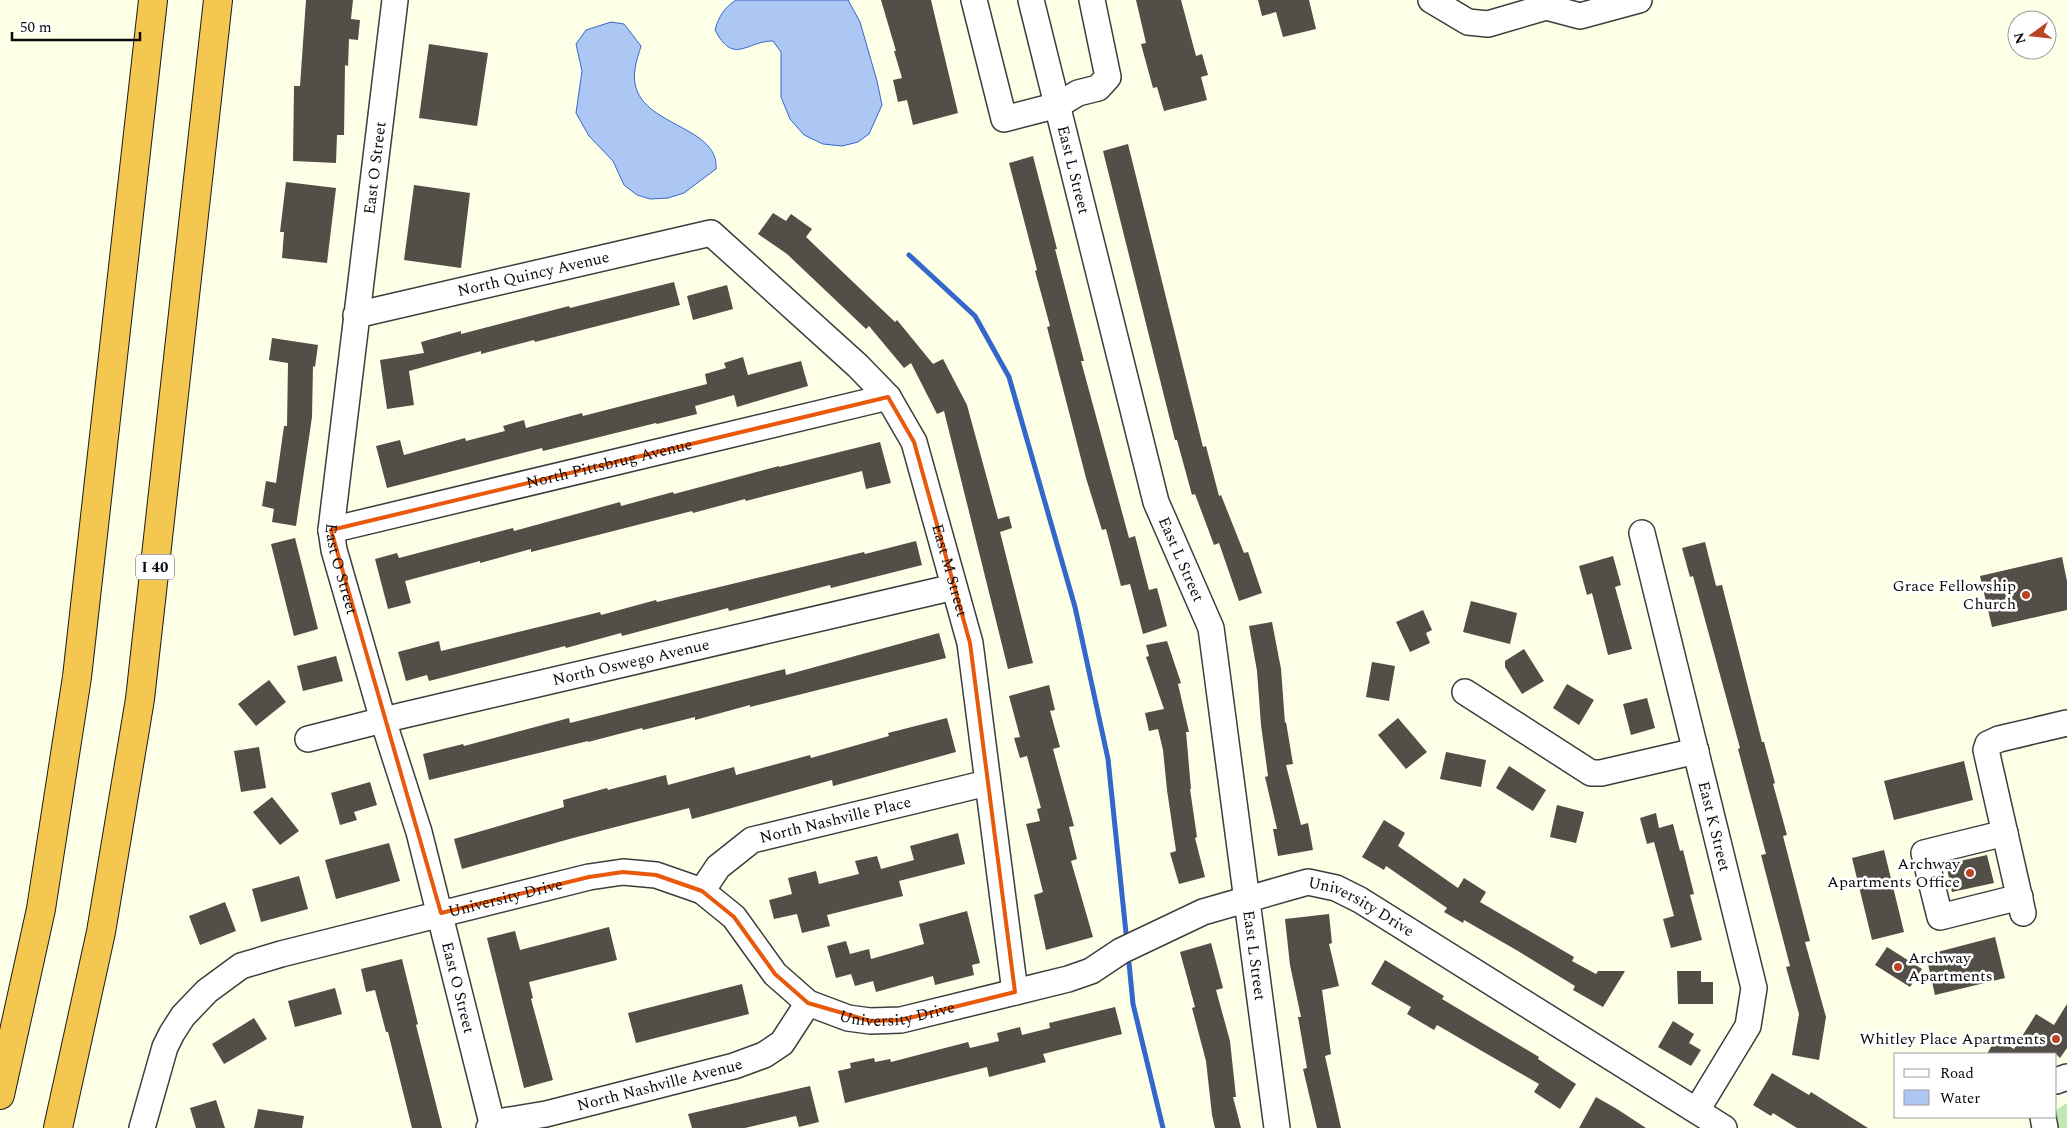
<svg xmlns="http://www.w3.org/2000/svg" width="2067" height="1128" font-family="Spectral,serif">
<style>
.green{fill:#c0e8b3}
.water{fill:#adc7f5;stroke:#3467cc}
.lines{fill:none;stroke-linecap:round;stroke-linejoin:round}
.stream{stroke:#3467cc;stroke-width:5}
.building{fill:#534e47}
.minor-casing{stroke:#3d3d3d;stroke-width:28}
.highway-casing{stroke:#1b1b1b;stroke-width:30}
.minor{stroke:#fff;stroke-width:25}
.highway{stroke:#f4c751;stroke-width:28}
.marked{fill:none;stroke:#e8590c;stroke-width:4;stroke-linejoin:round}
.poi-dot{fill:#b84524;stroke:#fff;stroke-width:2}
.labels{text-anchor:middle;dominant-baseline:central;stroke-width:5;stroke-linejoin:round;paint-order:stroke}
.shield{fill:#fff;stroke:#545454;stroke-width:1}
.shield-label{font-size:15px;font-weight:bold;fill:#0a0a0a}
.street-label{font-size:16px;fill:#0a0a0a;stroke:#fff}
.poi-label{font-size:16px;fill:#0a0a0a;stroke:#fff;text-anchor:end}
</style>
<rect width="100%" height="100%" fill="#fdffe7"/>
<path class="green" d="M2067,1103V1128H2053L2052,1117H2056V1110Z"/>
<path class="water" d="M736,0H848L860,22L877,81L882,105L869,134L858,142L842,146L823,144L804,135L790,119L781,97V52L773,41C746,41 734,66 715,30C719,16 724,8 736,0Z
M611,22L624,24L641,46C639,53 636,61 635,69C626,127 720,122 716,169L684,193L668,198L650,199L637,195L624,185L613,161L589,136L576,113L582,71L576,44L586,30Z"/>
<g class="lines">
<path class="stream" d="M909,255L975,316L1009,377L1075,607L1108,759L1126,933
M1129,963L1133,1004L1163,1128"/>
</g>
<path class="building" d="M306,0H353L351,19L360,20L358,40L349,39L348,66L345,65L344,135H337L336,163L293,161L294,86H300Z
M881,0H931L958,113L913,125L907,100L898,102L893,80L902,78L894,51H896Z
M1136,0H1181L1196,56L1202,54L1208,75L1201,77L1207,100L1164,111L1157,87L1153,88L1141,44L1146,43Z
M1258,0H1309L1316,29L1283,37L1276,12L1262,16Z
M429,44L488,53L477,126L419,118Z
M1128,144L1203,447L1206,446L1219,496L1221,495L1244,553L1248,552L1262,593L1239,601L1219,543L1214,545L1195,494L1192,495L1177,440H1175L1103,151Z
M1033,156L1057,249H1055L1084,361H1081L1129,538L1135,536L1149,590L1157,588L1167,626L1143,634L1130,584L1121,586L1106,529L1102,530L1086,478L1047,327L1050,326L1035,271L1037,270L1009,163Z
M286,182L336,188L327,263L282,258L284,232H280Z
M414,185L470,193L461,268L404,260Z
M773,213L786,221L791,214L812,229L806,237L895,322L897,320L933,364L943,359L967,405L998,519L1009,516L1012,528L1000,532L1033,663L1008,669L944,411L937,414L911,363L904,368L869,326L866,329L787,254L758,234Z
M674,282L680,305L535,342L534,340L481,354V351L409,371L414,405L387,409L380,360L424,353L421,342L461,331V334L569,306L570,308Z
M727,285L733,309L693,320L687,296Z
M272,338L318,345L315,367L313,366L312,417L296,526L272,522L274,509L262,506L266,481L276,483L284,426H287L288,363L269,360Z
M743,357L748,375L801,361L808,386L737,407L734,395L695,406L697,414L657,424L656,423L543,451L542,448L387,488L376,446L400,440L404,455L465,438L466,441L505,431L503,426L524,420L526,428L582,413L583,416L707,384L705,374L726,368L724,363Z
M880,442L891,483L866,489L862,471L746,501L745,499L693,513L692,511L531,552V549L480,563V561L405,581L411,603L388,609L375,559L397,553L399,558L513,528L514,531L620,502L621,506L673,492L674,494L779,466V467Z
M295,538L318,629L294,636L271,544Z
M916,541L922,565L831,588L830,585L729,611L728,608L622,636L621,633L566,648L565,646L429,681L427,675L406,681L398,652L439,641L441,651L600,612L601,615L656,600L657,602L864,552L865,554Z
M1705,542L1716,586L1722,585L1762,742H1764L1775,783L1773,784L1787,835L1783,836L1810,941L1805,942L1826,1017L1819,1060L1792,1055L1799,1014L1786,967L1790,966L1761,855L1766,854L1738,749L1740,748L1693,576L1690,577L1682,548Z
M1613,556L1621,585L1615,587L1632,649L1608,655L1592,593L1587,595L1579,566Z
M2062,557L2067,581V610L1992,627L1980,576Z
M1471,601L1517,613L1510,644L1463,632Z
M1423,610L1432,630L1426,633L1430,643L1410,652L1396,622Z
M1272,622L1281,669L1285,723L1286,722L1293,764L1286,765L1301,825L1308,823L1313,850L1278,856L1273,829H1277L1265,777L1268,776L1261,725L1257,671L1249,626Z
M939,633L946,658L750,707V705L695,720V717L643,730L642,728L588,742V741L429,780L423,754L463,744L464,746L569,718L570,723L785,669L786,675Z
M1167,641L1181,683L1178,684L1189,732H1186L1191,789H1190L1197,837L1195,838L1205,877L1179,884L1170,853L1176,851L1167,790L1163,750L1158,729L1149,731L1145,713L1164,709L1146,657L1149,656L1146,645Z
M1524,649L1544,681L1522,694L1505,667V661Z
M336,656L343,681L303,691L297,666Z
M1372,662L1395,666L1389,701L1366,697Z
M269,680L286,702L256,726L238,704Z
M1567,684L1594,700L1579,725L1553,708Z
M1049,685L1055,710L1050,711L1060,747L1053,749L1074,826L1069,827L1077,859L1071,861L1093,937L1046,950L1034,895L1043,892L1026,824L1040,821L1037,809L1041,808L1027,756L1020,758L1014,738L1020,737L1009,696Z
M1647,698L1655,728L1631,735L1623,704Z
M947,718L956,752L833,786L832,780L692,819L689,808L573,838L462,869L454,839L564,807L563,800L607,788L608,790L666,775L668,785L734,767L736,775L810,755L811,758L889,736L888,733Z
M1398,718L1427,752L1406,769L1378,735Z
M259,747L266,788L241,792L234,751Z
M1446,752L1486,760L1481,787L1440,779Z
M1964,761L1973,800L1894,820L1884,781Z
M1509,766L1546,790L1533,811L1496,788Z
M370,782L377,805L354,812L357,820L340,825L331,793Z
M272,797L299,831L280,845L253,812Z
M1557,805L1584,812L1576,843L1550,837Z
M1656,813L1659,828L1673,824L1680,851L1683,850L1694,894L1690,895L1702,940L1671,948L1663,919L1674,916L1654,842L1647,844L1640,818Z
M1384,820L1405,833L1398,846L1458,888L1464,878L1486,892L1480,902L1574,957L1572,961L1596,974L1598,971H1625L1603,1007L1573,990L1575,986L1518,951L1464,920L1463,923L1444,912L1447,908L1386,866L1384,870L1362,857Z
M958,833L965,864L899,881L903,896L827,915L830,926L802,933L797,914L774,919L769,900L792,894L788,878L816,871L819,884L859,874L855,861L877,856L881,869L914,860L910,846Z
M389,843L400,881L336,899L325,860Z
M1884,850L1904,932L1872,940L1852,858Z
M1987,855L1994,883L1952,892L1946,864Z
M299,876L308,909L261,922L252,889Z
M225,902L236,931L200,945L189,916Z
M967,911L980,963L972,965L974,975L935,985L933,976L876,992L873,981L855,986L851,974L836,978L827,946L846,941L850,954L869,949L871,959L924,944L919,924Z
M1329,914L1332,943L1329,944L1339,986L1322,990L1331,1054L1325,1056L1341,1128H1317L1303,1069L1307,1068L1298,1017H1301L1290,965L1285,919Z
M609,927L617,960L529,982L533,998L531,999L553,1080L524,1088L487,938L515,931L520,950Z
M1995,937L2005,978L1935,995L1926,955Z
M1211,943L1223,988L1216,990L1230,1041L1236,1097H1233L1241,1128H1215L1212,1115L1206,1061L1192,1008L1195,1007L1180,952Z
M1887,947L1922,969L1910,987L1875,965Z
M402,959L418,1024L416,1025L442,1128H412L388,1032H386L375,990L366,992L361,969Z
M1385,960L1444,996L1442,999L1539,1057L1538,1059L1576,1084L1560,1109L1534,1092L1539,1084L1437,1025L1434,1030L1407,1014L1411,1007L1371,984Z
M1677,971H1701V982H1713V1004H1678Z
M742,984L749,1014L636,1043L628,1013Z
M335,988L342,1014L295,1027L288,1001Z
M2067,1004V1048L2060,1058L2056,1054H1987L1996,1038L2014,1049L2036,1014L2054,1025Z
M1115,1007L1122,1034L1043,1054L1046,1062L989,1077L987,1067L845,1103L838,1071L851,1068L850,1063L874,1058L875,1062L890,1059L891,1062L968,1042L970,1048L999,1041L997,1033L1020,1027L1022,1035L1050,1028L1049,1023Z
M254,1018L267,1039L224,1064L212,1044Z
M1673,1021L1694,1034L1689,1043L1701,1050L1691,1066L1658,1047Z
M1772,1073L1809,1095L1811,1092L1868,1128H1797L1773,1113L1771,1116L1753,1105Z
M810,1086L819,1122L799,1127L796,1116L745,1128H692L688,1114Z
M1596,1097L1617,1109L1646,1128H1579Z
M216,1100L225,1128H196L190,1108Z
M258,1109L304,1116L302,1128H254Z"/>
<g class="lines">
<defs>
<g id="minor">
<path id="s1" d="M395,0L331,530L334,550L383,720L419,832L492,1123"/>
<path d="M974,0L1004,119L1058,105L1078,93L1098,88L1108,77L1092,0"/>
<path id="s2" d="M1031,0L1156,502L1211,628L1277,1128"/>
<path d="M1431,0L1468,22L1488,24L1546,7L1580,16L1639,0"/>
<path id="s3" d="M356,315L711,233L858,366L888,397L914,442L970,643L1015,992"/>
<path id="s4" d="M331,530L888,397"/>
<path id="s5" d="M1642,533L1754,988L1748,1026L1697,1110"/>
<path d="M1465,692L1591,773H1601L1696,751"/>
<path id="s6" d="M308,739L383,720L954,587"/>
<path d="M2005,833L1924,853L1940,917L2020,897"/>
<path id="s7" d="M702,891L718,867L752,840L987,783"/>
<path d="M2023,913L1986,750L1988,744L1999,739L2067,723"/>
<path d="M2056,1081L2067,1077"/>
<path d="M2043,1117L2045,1128"/>
<path id="s8" d="M142,1128L165,1047L172,1033L183,1016L207,991L241,966L281,954L589,877L623,872L656,875L702,891L734,917L775,974L808,1003L848,1018L870,1021L901,1020L1068,979L1091,971L1121,951L1203,912L1290,887L1308,882L1336,888L1360,900L1724,1128"/>
<path id="s9" d="M489,1128L492,1123L546,1114L734,1066L764,1055L782,1043L808,1003"/>
</g>
<path id="highway" d="M0,1095L41,909L77,677L153,0
M58,1128L101,932L140,699L218,0"/>
</defs>
<use href="#minor" class="minor-casing"/>
<use href="#highway" class="highway-casing"/>
<use href="#minor" class="minor"/>
<use href="#highway" class="highway"/>
</g>
<path class="marked" d="M888,397L914,442L970,643L1015,992L901,1020L870,1021L808,1003L775,974L734,917L702,891L656,875L623,872L589,877L441,913L331,530Z"/>
<g class="poi-dot">
<circle cx="2026" cy="595" r="5"/>
<circle cx="1970" cy="873" r="5"/>
<circle cx="1898" cy="967" r="5"/>
<circle cx="2056" cy="1039" r="5"/>
</g>
<g class="labels">
<rect class="shield" x="136" y="554.5" width="38" height="25" rx="4"/>
<g class="shield-label">
<text x="155" y="567">I 40</text>
</g>
<g class="street-label">
<text transform="translate(375 168) rotate(-83)">East O Street</text>
<text stroke="none"><textPath href="#s2" startOffset="175">East L Street</textPath></text>
<text stroke="none"><textPath href="#s3" startOffset="182">North Quincy Avenue</textPath></text>
<text stroke="none"><textPath href="#s4" startOffset="286">North Pittsbrug Avenue</textPath></text>
<text stroke="none"><textPath href="#s2" startOffset="580">East L Street</textPath></text>
<text stroke="none"><textPath href="#s1" startOffset="574">East O Street</textPath></text>
<text stroke="none"><textPath href="#s3" startOffset="791">East M Street</textPath></text>
<text stroke="none"><textPath href="#s6" startOffset="332">North Oswego Avenue</textPath></text>
<text stroke="none"><textPath href="#s7" startOffset="158">North Nashville Place</textPath></text>
<text stroke="none"><textPath href="#s5" startOffset="302">East K Street</textPath></text>
<text stroke="none"><textPath href="#s8" startOffset="470">University Drive</textPath></text>
<text stroke="none"><textPath href="#s8" startOffset="1415">University Drive</textPath></text>
<text stroke="none"><textPath href="#s2" startOffset="985">East L Street</textPath></text>
<text stroke="none"><textPath href="#s1" startOffset="1009">East O Street</textPath></text>
<text stroke="none"><textPath href="#s8" startOffset="920">University Drive</textPath></text>
<text stroke="none"><textPath href="#s9" startOffset="178">North Nashville Avenue</textPath></text>
</g>
<g class="poi-label">
<text x="2016" y="586">Grace Fellowship<tspan x="2016" dy="18">Church</tspan></text>
<text x="1960" y="864">Archway<tspan x="1960" dy="18">Apartments Office</tspan></text>
<text x="1908" y="958" text-anchor="start">Archway<tspan x="1908" dy="18">Apartments</tspan></text>
<text x="2046" y="1039">Whitley Place Apartments</text>
</g>
</g>
<rect x="1894" y="1053" width="162" height="65" fill="#ffffff" stroke="#9d9d9d"/>
<rect x="1904" y="1069" width="25" height="8" fill="#ffffff" stroke="#9d9d9d"/>
<text x="1940" y="1078" font-size="15" fill="#0a0a0a">Road</text>
<rect x="1904" y="1090" width="25" height="15" fill="#adc7f5" stroke="#9d9d9d"/>
<text x="1940" y="1103" font-size="15" fill="#0a0a0a">Water</text>
<g transform="translate(2032 35) rotate(255)"><circle r="24" fill="#ffffff" stroke="#9d9d9d"/>
<path d="M0-4L9 19L0 12L-9 19Z" fill="#b84524"/>
<text y="-8" font-size="14" font-weight="bold" text-anchor="middle" fill="#0a0a0a">N</text>
</g>
<path d="M12 32v8h128v-8" fill="none" stroke="#0a0a0a" stroke-width="2.5"/>
<text x="20" y="32" font-size="15" fill="#0a0a0a" stroke="#ffffff" stroke-width="4" paint-order="stroke">50 m</text>
</svg>
